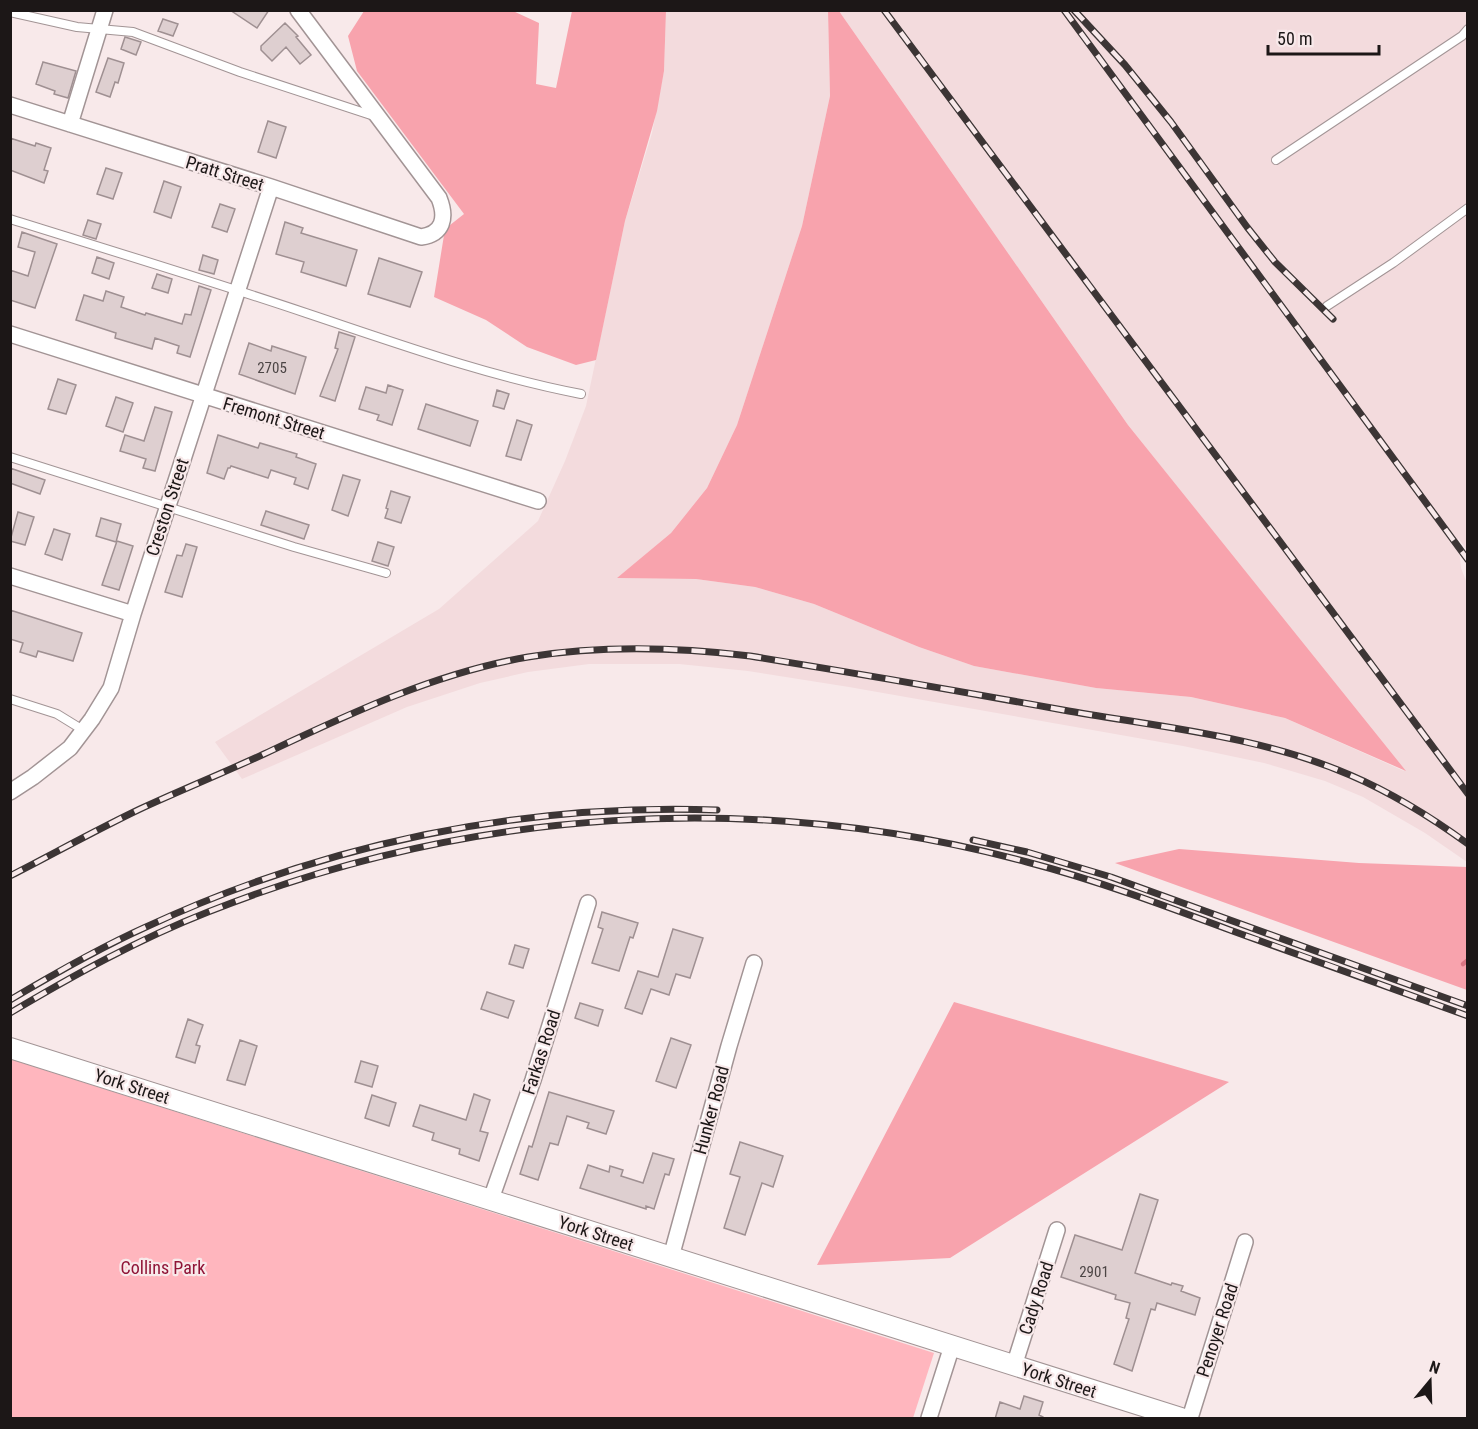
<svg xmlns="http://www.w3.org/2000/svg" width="1478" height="1429" font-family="'Roboto Condensed',sans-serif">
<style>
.built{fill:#f3dbdd}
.green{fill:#ffb6be}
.forest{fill:#f8a3ad}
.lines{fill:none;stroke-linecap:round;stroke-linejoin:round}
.stream{stroke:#da7684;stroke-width:4.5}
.building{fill:#decfd0;stroke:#9f9092;stroke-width:1.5}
.service-casing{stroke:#a29495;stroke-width:10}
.minor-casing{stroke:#a29495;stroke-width:18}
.tertiary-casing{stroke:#a29495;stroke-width:22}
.service{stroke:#fff;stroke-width:8}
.minor{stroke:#fff;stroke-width:15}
.tertiary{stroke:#fff;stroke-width:20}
.rail-casing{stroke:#3c3535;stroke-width:7}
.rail{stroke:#f8e9ea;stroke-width:4.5;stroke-dasharray:14;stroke-linecap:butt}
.labels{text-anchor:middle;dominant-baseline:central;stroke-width:4.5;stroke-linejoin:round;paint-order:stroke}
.number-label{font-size:15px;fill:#4c4545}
.street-label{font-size:18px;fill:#1c1717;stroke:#f8e9ea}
.park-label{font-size:18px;fill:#8f1437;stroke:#f8e9ea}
</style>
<rect width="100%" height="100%" fill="#f8e9ea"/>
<path class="built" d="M828,10L830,96L802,226L737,425L707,488L671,533L618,578L696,579L755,587L814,604L919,647L974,666L1096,688L1191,697L1285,718L1404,771L1128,425L839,11H1467V550L1458,538L1461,568L1468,586L1467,862L1425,833L1363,797L1325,781L1264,763L1183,746L849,687L748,671L679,664H589L528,672L480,683L407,707L242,779L215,742L439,609L538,521L565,461L586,406L625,221L652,133L664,71L666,11Z"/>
<path class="green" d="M10,1059L934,1353L913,1418H11Z"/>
<path class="forest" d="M364,11H513L539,23L536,84L556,88L572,11H666L664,71L657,111L625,221L596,360L576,365L527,347L486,320L434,297L445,229L464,214L357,71L348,36Z
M828,11H839L1128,425L1406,771L1285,718L1191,697L1096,688L974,666L919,647L814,604L755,587L696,579L617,578L671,533L707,488L737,425L802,226L830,96Z
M1179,849L1359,863L1467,867V990L1115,863Z
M954,1002L1229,1082L950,1258L817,1265Z"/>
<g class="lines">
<path class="stream" d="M1463,964L1468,960"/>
</g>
<path class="building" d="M230,10H269L257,28Z
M163,19L178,24L173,36L158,31Z
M285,23L298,36L296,37L311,55L300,64L286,47L272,61L261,50V46Z
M125,37L141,42L136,55L121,49Z
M108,58L124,63L118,83L115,82L110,97L96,92Z
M43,62L76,71L68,98L54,94L55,91L36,84Z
M268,121L286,127L276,158L258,152Z
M10,138L35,146L36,143L51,148L44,170L48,171L44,183L10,170Z
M106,168L122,173L113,199L97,194Z
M164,181L181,187L171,218L154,212Z
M220,204L235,209L227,232L212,227Z
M88,220L101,224L96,239L83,235Z
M285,222L303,228L301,233L357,250L346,286L301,272L304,262L276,254Z
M22,232L57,244L35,308L10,300V270L28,276L35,252L18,247Z
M203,255L218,260L214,274L199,270Z
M97,257L114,263L109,279L92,273Z
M379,258L422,272L410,307L368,294Z
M157,274L172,279L168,293L152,288Z
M199,286L211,290L190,357L177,353L179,346L155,338L152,349L115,338L116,333L76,320L84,295L103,301L106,291L124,297L121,307L145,315L146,313L182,324L185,314L191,315Z
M339,332L355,337L335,401L320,396L338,349L335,348Z
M249,343L271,351L272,346L306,357L295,394L239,374Z
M58,379L76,385L66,414L48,409Z
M388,385L403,390L392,425L377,420L379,415L359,409L366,387L386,393Z
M497,390L509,394L504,409L493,406Z
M116,397L133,403L123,432L106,426Z
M426,404L478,421L470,446L418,429Z
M155,407L172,412L155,471L143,468L146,459L120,451L125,435L144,441Z
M517,420L532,425L521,460L506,456Z
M218,435L258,448L260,443L297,454L296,457L316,464L308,489L294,484L296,478L271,470L268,478L231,466L230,468H228L224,479L207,473Z
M10,468L45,480L40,494L10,483Z
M343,475L360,480L348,516L332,510Z
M391,491L410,497L401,523L385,518L388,509L386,508Z
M266,511L309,525L304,539L261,525Z
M18,512L34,517L25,545L10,541Z
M101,518L121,524L116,542L96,536Z
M54,529L70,534L62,560L45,554Z
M117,541L133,546L119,590L102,585Z
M378,542L394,547L388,566L372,561Z
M186,544L197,547L182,597L165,592L177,555L182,556Z
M10,610L82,633L73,661L38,651L36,657L20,652L23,643L10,639Z
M602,912L638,923L633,938L630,937L619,971L592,963L603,929L598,927Z
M673,929L703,938L690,978L676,974L669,995L651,989L642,1014L625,1008L638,971L658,977Z
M515,945L529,949L523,968L509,964Z
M487,992L514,1001L508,1018L481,1009Z
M580,1003L603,1010L598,1026L575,1018Z
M188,1019L203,1025L196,1045L200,1046L195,1063L176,1057Z
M671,1038L691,1045L676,1088L656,1081Z
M240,1040L257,1046L245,1085L227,1080Z
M361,1061L378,1066L372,1087L355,1082Z
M549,1092L614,1111L606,1134L587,1128L589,1123L567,1116L558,1145L550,1143L538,1180L520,1174L529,1146L532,1147Z
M474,1094L490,1100L480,1131L488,1133L479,1161L459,1154L460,1149L432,1140L434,1133L413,1126L420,1105L466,1120Z
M372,1095L396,1103L389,1126L365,1118Z
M740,1142L783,1156L773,1187L762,1183L745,1235L724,1228L740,1177L730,1174Z
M653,1153L674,1159L669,1175L665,1174L654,1209L646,1206V1209L580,1188L588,1165L609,1172L610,1166L623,1170L621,1176L643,1183Z
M1140,1194L1158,1200L1135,1273L1171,1285L1172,1283L1183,1286L1181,1291L1200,1298L1195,1315L1157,1303L1155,1310L1151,1309L1132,1371L1114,1364L1129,1319L1126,1318L1130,1303L1115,1299L1116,1295L1061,1277L1075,1235L1122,1250Z
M1024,1396L1043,1402L1039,1415L1043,1417V1419H995L1000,1402L1020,1409Z"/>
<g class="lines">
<defs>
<path id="service" d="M10,12L77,27L133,32L240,72L374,116
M1276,160L1462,36L1468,29
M10,219C109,250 208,280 306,313C396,343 487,376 581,394
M1327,306L1393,263L1468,208
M10,457L294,547L386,573
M10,699L57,714L83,730"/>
<path id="minor" d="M10,105L271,187L421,237C443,234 447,218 439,198L298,10
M70,124L105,10
M10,334L538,501
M10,576L133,614
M10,792L33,777L70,748L92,719L111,688L133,614L271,187
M491,1199L533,1080L588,903
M671,1257L729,1046L754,963
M1014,1366L1057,1230
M929,1418L952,1346
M1190,1418L1245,1242"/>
<path id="tertiary" d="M10,1048L1181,1418"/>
</defs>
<use href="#service" class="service-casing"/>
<use href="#minor" class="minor-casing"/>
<use href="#tertiary" class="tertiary-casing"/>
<use href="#service" class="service"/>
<use href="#minor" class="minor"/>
<use href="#tertiary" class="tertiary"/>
<defs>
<path id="rail" d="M884,10L1468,794
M1064,10L1468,560
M1074,10L1125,65L1171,122L1247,227L1275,262L1333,319
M973,840L1027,852L1111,877L1468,1006
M10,876C53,854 96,830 140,809C181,790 223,773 264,754C349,714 435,673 528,657C603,645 675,647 750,656C855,673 959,691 1063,710C1159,727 1260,736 1350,775C1392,793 1431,817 1468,844
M10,1000C54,974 99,948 146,927C324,844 521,803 717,810
M10,1013C74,975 139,939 208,912C469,808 755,789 1027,862C1096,880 1163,905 1230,930C1309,958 1388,987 1468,1016"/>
</defs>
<use href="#rail" class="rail-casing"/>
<use href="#rail" class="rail"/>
</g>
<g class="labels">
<g class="number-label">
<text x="272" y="368">2705</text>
<text x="1094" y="1272">2901</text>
</g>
<g class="street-label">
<text transform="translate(225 173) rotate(17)">Pratt Street</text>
<text transform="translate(274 418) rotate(17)">Fremont Street</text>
<text transform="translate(167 507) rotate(-72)">Creston Street</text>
<text transform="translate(541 1052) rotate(-72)">Farkas Road</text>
<text transform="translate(132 1086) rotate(18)">York Street</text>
<text transform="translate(711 1110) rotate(-75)">Hunker Road</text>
<text transform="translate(596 1233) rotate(18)">York Street</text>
<text transform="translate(1036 1298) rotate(-72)">Cady Road</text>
<text transform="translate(1217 1330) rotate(-72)">Penoyer Road</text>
<text transform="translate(1059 1380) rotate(18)">York Street</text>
</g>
<g class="park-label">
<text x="163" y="1267">Collins Park</text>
</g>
</g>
<rect width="1478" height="1429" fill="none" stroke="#1c1717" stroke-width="24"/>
<g transform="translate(1430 1381) rotate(19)" stroke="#f8e9ea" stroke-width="4.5" paint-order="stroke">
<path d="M0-4.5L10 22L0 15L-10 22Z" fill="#1c1717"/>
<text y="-9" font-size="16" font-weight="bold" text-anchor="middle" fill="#1c1717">N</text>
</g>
<path d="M1268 45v9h111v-9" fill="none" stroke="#1c1717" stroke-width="3"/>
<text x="1277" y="45" font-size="18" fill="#1c1717" stroke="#f8e9ea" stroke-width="4.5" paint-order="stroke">50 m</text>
</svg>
